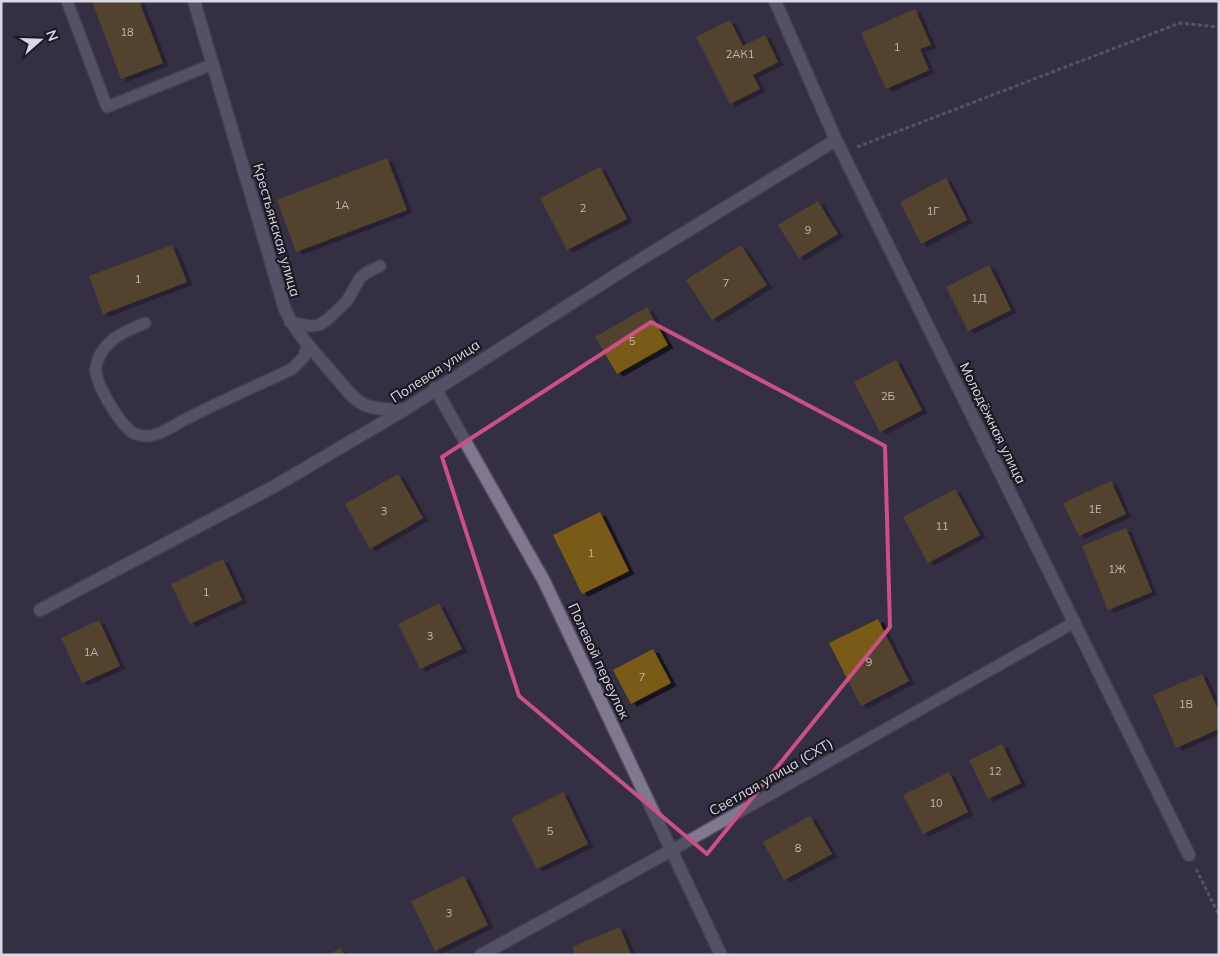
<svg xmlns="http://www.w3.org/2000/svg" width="1220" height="956" font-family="Mulish,sans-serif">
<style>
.building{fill:#795a14;filter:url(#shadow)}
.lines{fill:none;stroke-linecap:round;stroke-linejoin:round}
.service-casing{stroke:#524c5d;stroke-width:14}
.minor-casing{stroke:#524c5d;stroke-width:15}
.path{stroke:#7e7989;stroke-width:3;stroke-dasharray:4 2.5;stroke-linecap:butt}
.service{stroke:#7f7890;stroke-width:11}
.minor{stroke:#7f7890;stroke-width:12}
.marked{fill:none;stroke:#ca5184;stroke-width:4;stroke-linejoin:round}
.labels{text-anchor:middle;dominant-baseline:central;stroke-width:4.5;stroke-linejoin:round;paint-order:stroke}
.number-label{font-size:11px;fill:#c2b8b0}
.street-label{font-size:14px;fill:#dbd7e4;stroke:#1b1922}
</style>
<defs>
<filter id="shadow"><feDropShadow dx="5.5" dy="3" stdDeviation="0" flood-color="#0009"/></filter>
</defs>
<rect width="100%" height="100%" fill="#352f43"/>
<path class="building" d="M92,1H139L163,63L121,79Z
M915,9L931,45L920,49L929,70L886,89L861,33Z
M730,20L743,46L765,35L778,62L753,75L760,89L730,104L696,37Z
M387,158L407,210L296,252L277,200Z
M600,167L627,219L567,250L540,198Z
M946,178L967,220L921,244L900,202Z
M818,201L838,234L799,258L778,225Z
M172,245L187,282L103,314L89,276Z
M741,245L767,285L712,320L686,280Z
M989,265L1011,310L968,331L946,287Z
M647,307L668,345L617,374L595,337Z
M896,360L922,410L880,432L854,382Z
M398,474L423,518L370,549L345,504Z
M1111,481L1126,514L1079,536L1063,503Z
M955,489L980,535L928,563L903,517Z
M600,512L629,571L582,594L553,535Z
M1126,528L1152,592L1108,610L1082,546Z
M223,559L242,600L190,624L171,584Z
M439,603L462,649L420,669L398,624Z
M878,619L909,681L861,706L829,643Z
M99,620L120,666L82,683L61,638Z
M653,649L671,683L631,704L613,670Z
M1202,674L1219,712V729L1176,748L1153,695Z
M1002,744L1021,783L988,799L969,760Z
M949,772L968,812L923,834L903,795Z
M563,792L588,844L537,869L511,818Z
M810,816L832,854L784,880L763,842Z
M464,876L488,925L435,951L411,901Z
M620,927L631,955H575L572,947Z
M341,948L344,955H327Z"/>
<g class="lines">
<defs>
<path id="service" d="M67,1L107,107L213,64
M290,322L309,326L319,325L327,320L347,301L360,278L366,273L380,266
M145,323C123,332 101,341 96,367C93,381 120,424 132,432C137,435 142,436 147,436C163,435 178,422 192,416C225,399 259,385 292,369L304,357L307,345
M672,850L1075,622"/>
<path id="minor" d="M194,1L285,310C297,335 316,354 334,375C343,385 352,399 365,405C376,410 391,409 404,410
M775,1L836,140L1189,855
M435,388L544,581L721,955
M40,610L275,486L404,410L630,266L836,140
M481,955L672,850"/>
</defs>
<use href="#service" class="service-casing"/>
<use href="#minor" class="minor-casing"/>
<path class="path" d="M857,147L1180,23L1219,27
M1196,869L1219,915"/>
<use href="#service" class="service"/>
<use href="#minor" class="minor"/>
</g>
<path d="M0 0H1220V956H0ZM651,322L885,446L890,627L707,854L519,696L442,457Z" fill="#352f43" fill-opacity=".55" fill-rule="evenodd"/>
<path class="marked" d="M651,322L885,446L890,627L707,854L519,696L442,457Z"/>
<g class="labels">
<g class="number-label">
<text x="127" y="32">18</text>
<text x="897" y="47">1</text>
<text x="740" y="54">2АК1</text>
<text x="342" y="205">1А</text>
<text x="583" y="208">2</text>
<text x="933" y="211">1Г</text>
<text x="808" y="230">9</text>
<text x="138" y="279">1</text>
<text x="726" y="283">7</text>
<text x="979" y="298">1Д</text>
<text x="632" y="341">5</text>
<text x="888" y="396">2Б</text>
<text x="1095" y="509">1Е</text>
<text x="384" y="511">3</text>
<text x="942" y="526">11</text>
<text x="591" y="553">1</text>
<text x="1117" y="569">1Ж</text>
<text x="206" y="592">1</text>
<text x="430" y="636">3</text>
<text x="91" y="652">1А</text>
<text x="869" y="662">9</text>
<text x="642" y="677">7</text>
<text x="1186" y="704">1В</text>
<text x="995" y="771">12</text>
<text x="936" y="803">10</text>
<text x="550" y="831">5</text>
<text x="798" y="848">8</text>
<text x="449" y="913">3</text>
</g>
<g class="street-label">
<text transform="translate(277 230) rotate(74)">Крестьянская улица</text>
<text transform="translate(435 371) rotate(-33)">Полевая улица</text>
<text transform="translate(993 423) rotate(64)">Молодёжная улица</text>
<text transform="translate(599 661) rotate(65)">Полевой переулок</text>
<text transform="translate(771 777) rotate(-30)">Светлая улица (СХТ)</text>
</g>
</g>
<rect width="1220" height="956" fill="none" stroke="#dbd7e4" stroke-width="5"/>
<g transform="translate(40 40) rotate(70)" stroke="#1b1922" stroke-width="4" paint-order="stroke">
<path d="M0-4L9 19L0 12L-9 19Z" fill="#dbd7e4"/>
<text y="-8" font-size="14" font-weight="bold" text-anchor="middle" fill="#dbd7e4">N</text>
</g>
</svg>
